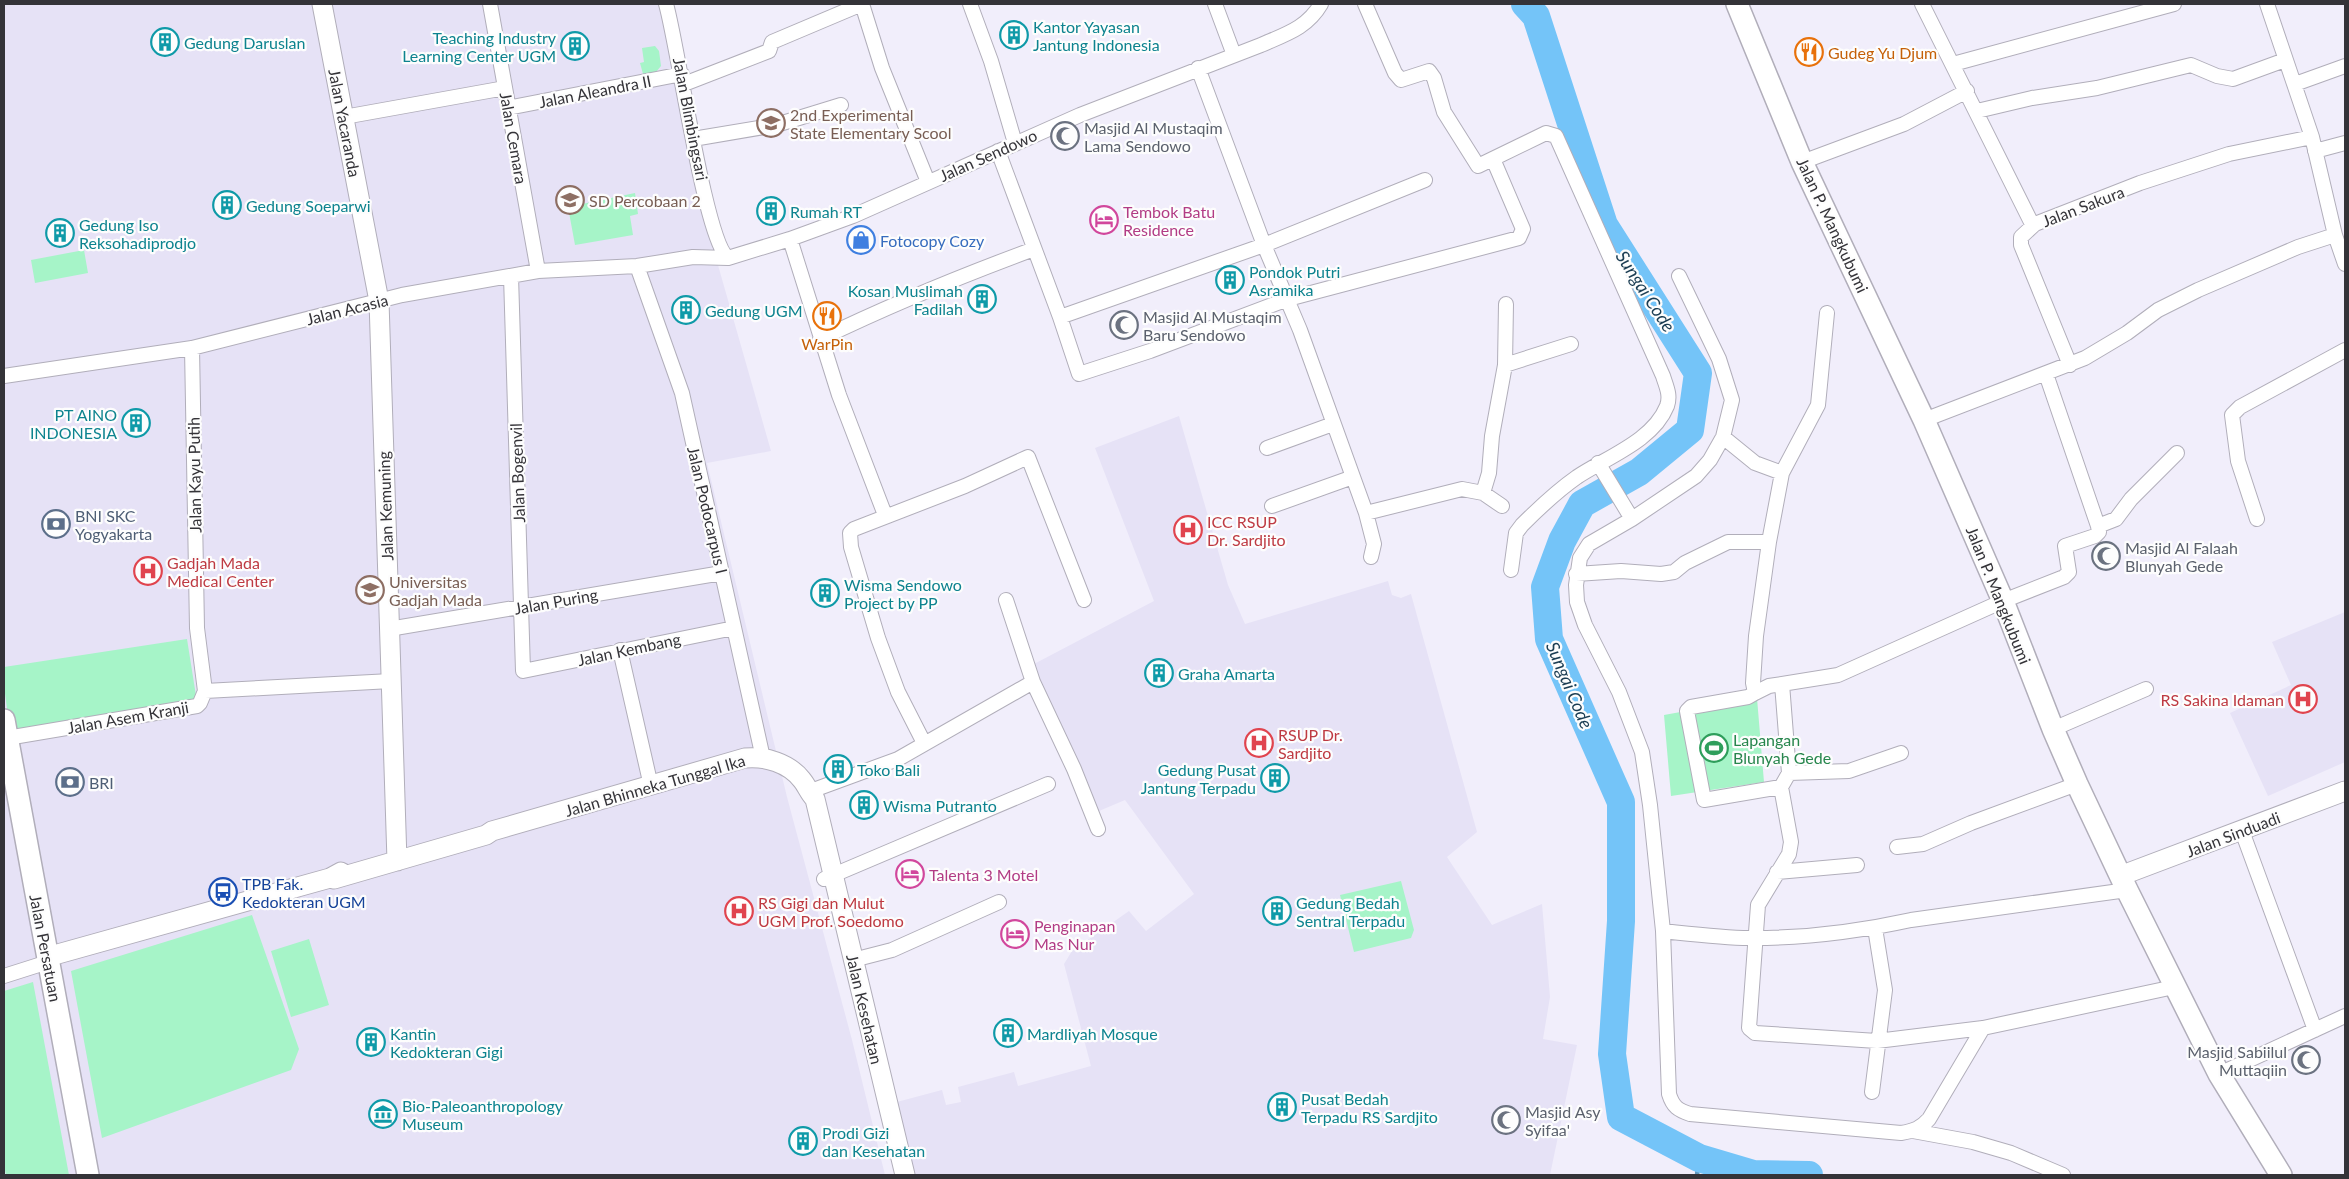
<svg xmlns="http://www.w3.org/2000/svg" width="2349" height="1179" font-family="Lato,sans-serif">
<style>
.built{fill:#e6e2f6}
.green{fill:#a6f4c8}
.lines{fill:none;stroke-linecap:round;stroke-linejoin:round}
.stream{stroke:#6198be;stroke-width:4.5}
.river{stroke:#74c4f8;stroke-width:28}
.street-casing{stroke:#b1aeba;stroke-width:16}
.secondary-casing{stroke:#b1aeba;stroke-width:21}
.primary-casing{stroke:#b1aeba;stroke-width:24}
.street{stroke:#fff;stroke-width:14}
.secondary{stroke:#fff;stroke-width:19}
.primary{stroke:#fff;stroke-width:21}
.labels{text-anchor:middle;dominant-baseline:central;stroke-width:4.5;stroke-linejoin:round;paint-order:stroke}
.culture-label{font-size:16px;fill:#0d838f;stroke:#fdfdfd;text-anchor:start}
.food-label{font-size:16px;fill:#c56008;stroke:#fdfdfd;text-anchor:start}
.street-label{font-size:16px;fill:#343338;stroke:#fdfdfd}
.education-label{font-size:16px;fill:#785e54;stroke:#fdfdfd;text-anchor:start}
.worship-label{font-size:16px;fill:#5b616d;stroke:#fdfdfd;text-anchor:start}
.hotel-label{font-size:16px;fill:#b23c85;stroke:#fdfdfd;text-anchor:start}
.shop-label{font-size:16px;fill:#366cbe;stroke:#fdfdfd;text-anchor:start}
.service-label{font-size:16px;fill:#4e5e75;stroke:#fdfdfd;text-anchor:start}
.health-label{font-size:16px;fill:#be3a42;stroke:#fdfdfd;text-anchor:start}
.leisure-label{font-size:16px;fill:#27864d;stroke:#fdfdfd;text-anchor:start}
.transit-label{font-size:16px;fill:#164399;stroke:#fdfdfd;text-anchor:start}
.water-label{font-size:18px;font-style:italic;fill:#1b3d53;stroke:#fdfdfd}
</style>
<rect width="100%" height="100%" fill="#f1eefb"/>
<path class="built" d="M4,4H662L708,230L771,451L707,463L787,797L852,1040L885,1175H4Z
M1179,416L1228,585L1245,624L1388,581L1392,595L1401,598L1411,594L1477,832L1447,857L1492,925L1542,904L1550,997L1543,1039L1577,1045L1550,1175H914L897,1102L942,1090L946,1105L961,1102L958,1087L1014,1072L1018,1086L1091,1066L1064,964L1072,951L1129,911L1146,931L1194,894L1125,800L1099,811L1037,686L1034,664L1154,601L1095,448Z
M2345,612V762L2268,796L2230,713L2291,685L2272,642Z"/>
<path class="green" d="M655,46L659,51L661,66L656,72L643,74L640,63L644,62L642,48Z
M635,193L638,214L630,216L633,235L575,245L568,207Z
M84,250L88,273L35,283L31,260Z
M187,639L197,702L10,731L4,686V667Z
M1757,698L1764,782L1671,796L1664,715Z
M1401,881L1414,930L1411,938L1354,952L1340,895Z
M252,915L299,1049L291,1070L102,1138L71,971Z
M309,939L329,1005L291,1017L271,951Z
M33,982L69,1175H6L4,1166V991Z"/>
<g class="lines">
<path class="stream" d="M1697,1175L1699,1158"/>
<path class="river" d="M1525,4L1536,16L1604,225L1698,373L1690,430L1639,472L1582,504L1562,541L1545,587L1549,639L1621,802V921L1612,1054L1621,1117L1699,1158L1753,1174L1809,1175"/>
<defs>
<path id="street" d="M490,4L538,271
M666,4C678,45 705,241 728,258
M970,4L991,61L1015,143
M1215,4L1234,55
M1365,4L1395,73L1401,80L1429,71L1434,78L1444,112L1478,166L1546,133L1556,136L1663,376C1666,386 1671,395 1667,406C1653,441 1607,457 1577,477C1557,491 1539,508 1522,525L1516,533L1511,570
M1922,4L2031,222L2035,224L2140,183L2229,154L2312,137
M2267,4L2312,137L2335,235L2345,264
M1953,64L2174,4
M1198,68L1264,245L1300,330L1366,513L1374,544L1371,557
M684,84L769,51L772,42L862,4L882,68L928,182
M2295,84L2345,66
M508,108L682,74
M1977,111L2032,98L2097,88L2191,65L2217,76L2233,79L2285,60
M344,117L505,88
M693,139L776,125L841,105
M998,151L1060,317L1079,374L1150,351L1288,299L1519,238L1523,229L1493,159
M2315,151L2345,143
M1802,162L1904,124L1967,91
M2035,224L2021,237V245L2070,365
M790,239L839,395L885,515
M637,266L682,393L763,758
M511,276L523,671L734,628
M1679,276L1719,359L1732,400L1723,437L1710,460L1696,476L1632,519L1589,544L1580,558L1576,585L1577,602L1585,625L1619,692L1642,752L1650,805L1663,931L1669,1094C1673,1107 1678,1110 1690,1114L1901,1133C1914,1131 1921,1128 1929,1119L1983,1028
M1827,313L1818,405L1782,473L1769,542L1756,636L1753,683L1755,693L1769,686L1838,675L2003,601L2064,577L2069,572L2065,546L2095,536L2099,532L2098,526L2116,519L2131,499L2177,453
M1060,317L1264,245L1425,180
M820,339C890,305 961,276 1034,249
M192,348L197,628L205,691
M1505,365L1571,344
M2046,374L2098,526
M4,376L192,348L402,295L538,271L637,266L693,257L728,258L790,239L853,216L1080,115L1261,45C1286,34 1307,28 1321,4
M1924,420L2085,358L2127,333L2158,310L2198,290L2298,247L2335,235
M1723,437L1755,463L1782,473
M1267,448L1333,424
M1598,463L1632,519
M1483,493L1489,473L1492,436L1505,365L1506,304
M1272,506L1353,477
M1366,513L1462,489L1483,493L1502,506
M2257,519L2238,461L2232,415L2240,407L2345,350
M1576,574L1621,571L1661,574L1674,572L1685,563L1728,542H1769
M1006,600L1033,682L1074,769L1098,829
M389,629L722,573
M620,650L651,786
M1782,684L1789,773L1781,787L1791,842L1789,854L1758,905L1749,1028L1755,1033L1877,1041L1983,1028L2174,987
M1755,693L1748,697L1691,707L1687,711L1704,800L1781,787
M2053,729L2146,689
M7,738L197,706L200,703L205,691L391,681
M924,743L898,692L878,638L851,547L850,533L854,529L965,486L1028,457L1084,600
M1789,773L1849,771L1901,753
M808,792L898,759L1033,682
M2242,831L2315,1030
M1897,847L1923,844L1971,823L2077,784
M1777,872L1857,865
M824,879L1048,784
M1663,931C1690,934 1717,937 1743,938C1799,939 1856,932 1911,920L2127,890
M853,960L892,950L999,902
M4,976L48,962
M2219,1074L2345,1016
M1872,1092L1885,990L1875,928
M1913,1131L1973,1142L2011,1153L2063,1175"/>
<path id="secondary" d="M322,4L379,301L397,861
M2120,876L2345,791
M330,878L334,879L486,835L492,831L745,758C765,756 789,763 802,780C807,786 809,793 815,799L905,1175
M47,957L330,878L341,872"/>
<path id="primary" d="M1737,4L1802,162L1924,420L2003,601L2053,729L2077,784L2127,890L2219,1074L2281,1175
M4,720L88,1175"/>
</defs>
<use href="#street" class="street-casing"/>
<use href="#secondary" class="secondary-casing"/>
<use href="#primary" class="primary-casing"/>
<use href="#street" class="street"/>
<use href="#secondary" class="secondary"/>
<use href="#primary" class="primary"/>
</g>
<defs>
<symbol id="building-ring" viewBox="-11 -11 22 22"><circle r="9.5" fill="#fdfdfd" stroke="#0f9aa8" stroke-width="1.5"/><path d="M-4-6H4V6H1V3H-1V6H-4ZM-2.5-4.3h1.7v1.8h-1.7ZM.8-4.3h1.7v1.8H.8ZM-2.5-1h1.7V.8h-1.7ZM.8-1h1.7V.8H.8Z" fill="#0f9aa8"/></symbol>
<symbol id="restaurant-ring" viewBox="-11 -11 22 22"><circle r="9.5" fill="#fdfdfd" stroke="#e8710a" stroke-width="1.5"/><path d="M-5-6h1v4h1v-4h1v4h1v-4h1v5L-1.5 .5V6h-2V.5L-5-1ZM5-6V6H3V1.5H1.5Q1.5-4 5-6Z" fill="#e8710a"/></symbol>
<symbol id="school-ring" viewBox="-11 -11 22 22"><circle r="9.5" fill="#fdfdfd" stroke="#8d6e63" stroke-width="1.5"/><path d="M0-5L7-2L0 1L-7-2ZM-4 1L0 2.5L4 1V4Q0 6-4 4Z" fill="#8d6e63"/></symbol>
<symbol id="mosque-ring" viewBox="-11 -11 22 22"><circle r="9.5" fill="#fdfdfd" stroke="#6b7280" stroke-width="1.5"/><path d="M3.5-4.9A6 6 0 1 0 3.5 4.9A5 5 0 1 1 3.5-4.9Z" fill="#6b7280"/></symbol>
<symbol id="hotel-ring" viewBox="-11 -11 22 22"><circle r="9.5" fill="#fdfdfd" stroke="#d1479c" stroke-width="1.5"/><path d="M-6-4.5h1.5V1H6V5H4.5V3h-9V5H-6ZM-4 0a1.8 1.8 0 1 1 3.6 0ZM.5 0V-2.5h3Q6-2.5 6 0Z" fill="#d1479c"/></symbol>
<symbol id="shop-ring" viewBox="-11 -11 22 22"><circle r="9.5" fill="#fdfdfd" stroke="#3f7fe0" stroke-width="1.5"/><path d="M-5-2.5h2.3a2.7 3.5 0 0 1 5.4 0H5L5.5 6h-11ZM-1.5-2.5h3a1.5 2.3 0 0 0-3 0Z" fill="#3f7fe0"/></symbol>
<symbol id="bank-ring" viewBox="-11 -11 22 22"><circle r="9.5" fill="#fdfdfd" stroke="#5c6f8a" stroke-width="1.5"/><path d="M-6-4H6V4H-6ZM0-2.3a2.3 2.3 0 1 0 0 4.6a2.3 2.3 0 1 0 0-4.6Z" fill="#5c6f8a"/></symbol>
<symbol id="hospital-ring" viewBox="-11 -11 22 22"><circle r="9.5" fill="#fdfdfd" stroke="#e0444e" stroke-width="1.5"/><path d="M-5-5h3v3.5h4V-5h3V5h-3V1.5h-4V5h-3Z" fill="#e0444e"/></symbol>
<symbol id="university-ring" viewBox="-11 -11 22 22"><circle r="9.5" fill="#fdfdfd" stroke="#8d6e63" stroke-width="1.5"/><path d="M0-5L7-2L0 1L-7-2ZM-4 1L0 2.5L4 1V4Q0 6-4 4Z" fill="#8d6e63"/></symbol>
<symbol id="stadium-ring" viewBox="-11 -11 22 22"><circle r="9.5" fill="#fdfdfd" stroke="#2e9e5b" stroke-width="1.5"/><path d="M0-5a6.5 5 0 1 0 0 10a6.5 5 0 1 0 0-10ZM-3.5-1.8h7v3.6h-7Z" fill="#2e9e5b"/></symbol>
<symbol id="bus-ring" viewBox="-11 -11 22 22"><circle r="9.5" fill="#fdfdfd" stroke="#1a4fb4" stroke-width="1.5"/><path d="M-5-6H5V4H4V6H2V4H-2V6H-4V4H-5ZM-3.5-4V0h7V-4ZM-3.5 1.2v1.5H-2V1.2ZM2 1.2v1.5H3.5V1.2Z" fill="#1a4fb4"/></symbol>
<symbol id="museum-ring" viewBox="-11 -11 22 22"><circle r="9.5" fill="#fdfdfd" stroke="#0f9aa8" stroke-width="1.5"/><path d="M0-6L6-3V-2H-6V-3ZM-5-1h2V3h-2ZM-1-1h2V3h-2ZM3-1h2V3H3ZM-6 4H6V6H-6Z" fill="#0f9aa8"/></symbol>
</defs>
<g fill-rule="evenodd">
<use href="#building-ring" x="998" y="19" width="32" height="32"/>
<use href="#building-ring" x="149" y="26" width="32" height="32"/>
<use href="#building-ring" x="559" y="30" width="32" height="32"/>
<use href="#restaurant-ring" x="1793" y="36" width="32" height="32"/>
<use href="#school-ring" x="755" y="107" width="32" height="32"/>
<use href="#mosque-ring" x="1049" y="120" width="32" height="32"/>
<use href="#school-ring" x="554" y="184" width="32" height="32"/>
<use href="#building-ring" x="211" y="189" width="32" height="32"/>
<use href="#building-ring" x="755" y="195" width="32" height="32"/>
<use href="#hotel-ring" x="1088" y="204" width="32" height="32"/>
<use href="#building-ring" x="44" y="217" width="32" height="32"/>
<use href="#shop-ring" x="845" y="224" width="32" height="32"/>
<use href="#building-ring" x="1214" y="264" width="32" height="32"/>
<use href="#building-ring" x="966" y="283" width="32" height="32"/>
<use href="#building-ring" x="670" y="294" width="32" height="32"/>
<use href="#restaurant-ring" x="811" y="300" width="32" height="32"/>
<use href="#mosque-ring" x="1108" y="309" width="32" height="32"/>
<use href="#building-ring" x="120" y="407" width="32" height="32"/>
<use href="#bank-ring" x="40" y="508" width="32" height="32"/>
<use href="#hospital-ring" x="1172" y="514" width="32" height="32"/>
<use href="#mosque-ring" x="2090" y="540" width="32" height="32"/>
<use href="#hospital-ring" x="132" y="555" width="32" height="32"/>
<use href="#university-ring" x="354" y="574" width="32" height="32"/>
<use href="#building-ring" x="809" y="577" width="32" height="32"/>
<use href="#building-ring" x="1143" y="657" width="32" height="32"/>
<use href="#hospital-ring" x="2287" y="683" width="32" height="32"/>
<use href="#hospital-ring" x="1243" y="727" width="32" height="32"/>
<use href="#stadium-ring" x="1698" y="732" width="32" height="32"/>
<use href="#building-ring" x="822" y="753" width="32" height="32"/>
<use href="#building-ring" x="1259" y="762" width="32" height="32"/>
<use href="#bank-ring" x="54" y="766" width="32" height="32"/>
<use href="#building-ring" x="848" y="789" width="32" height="32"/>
<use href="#hotel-ring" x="894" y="858" width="32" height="32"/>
<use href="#bus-ring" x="207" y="876" width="32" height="32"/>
<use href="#hospital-ring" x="723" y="895" width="32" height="32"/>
<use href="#building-ring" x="1261" y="895" width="32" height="32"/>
<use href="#hotel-ring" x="999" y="918" width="32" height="32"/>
<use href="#building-ring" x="992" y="1017" width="32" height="32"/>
<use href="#building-ring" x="355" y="1026" width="32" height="32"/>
<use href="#mosque-ring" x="2290" y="1044" width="32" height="32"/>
<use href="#building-ring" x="1266" y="1091" width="32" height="32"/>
<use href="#museum-ring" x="367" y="1098" width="32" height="32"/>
<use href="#mosque-ring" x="1490" y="1104" width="32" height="32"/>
<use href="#building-ring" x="787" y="1125" width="32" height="32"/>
</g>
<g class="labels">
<g class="culture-label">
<text x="1033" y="26">Kantor Yayasan<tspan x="1033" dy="18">Jantung Indonesia</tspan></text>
<text x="556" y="37" text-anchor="end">Teaching Industry<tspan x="556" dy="18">Learning Center UGM</tspan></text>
<text x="184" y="42">Gedung Daruslan</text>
<text x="246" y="205">Gedung Soeparwi</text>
<text x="790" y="211">Rumah RT</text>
<text x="79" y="224">Gedung Iso<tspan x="79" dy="18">Reksohadiprodjo</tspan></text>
<text x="1249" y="271">Pondok Putri<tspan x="1249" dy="18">Asramika</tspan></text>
<text x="963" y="290" text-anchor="end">Kosan Muslimah<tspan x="963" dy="18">Fadilah</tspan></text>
<text x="705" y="310">Gedung UGM</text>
<text x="117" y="414" text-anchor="end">PT AINO<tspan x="117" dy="18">INDONESIA</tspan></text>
<text x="844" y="584">Wisma Sendowo<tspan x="844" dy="18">Project by PP</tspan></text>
<text x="1178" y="673">Graha Amarta</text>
<text x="857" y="769">Toko Bali</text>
<text x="1256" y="769" text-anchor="end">Gedung Pusat<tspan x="1256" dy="18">Jantung Terpadu</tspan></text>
<text x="883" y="805">Wisma Putranto</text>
<text x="1296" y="902">Gedung Bedah<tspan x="1296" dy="18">Sentral Terpadu</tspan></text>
<text x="390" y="1033">Kantin<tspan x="390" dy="18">Kedokteran Gigi</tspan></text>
<text x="1027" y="1033">Mardliyah Mosque</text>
<text x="1301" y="1098">Pusat Bedah<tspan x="1301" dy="18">Terpadu RS Sardjito</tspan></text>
<text x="402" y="1105">Bio-Paleoanthropology<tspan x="402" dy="18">Museum</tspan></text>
<text x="822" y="1132">Prodi Gizi<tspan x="822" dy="18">dan Kesehatan</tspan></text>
</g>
<g class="food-label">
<text x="1828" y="52">Gudeg Yu Djum</text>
<text x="827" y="343" text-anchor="middle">WarPin</text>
</g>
<g class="street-label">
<text transform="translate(595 91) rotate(-11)">Jalan Aleandra II</text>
<text transform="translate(691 119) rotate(79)">Jalan Blimbingsari</text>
<text transform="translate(345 123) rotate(79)">Jalan Yacaranda</text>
<text transform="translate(514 138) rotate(80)">Jalan Cemara</text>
<text transform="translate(988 155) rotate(-24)">Jalan Sendowo</text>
<text transform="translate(2083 206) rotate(-21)">Jalan Sakura</text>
<text transform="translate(1833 225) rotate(65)">Jalan P. Mangkubumi</text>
<text transform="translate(347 309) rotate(-14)">Jalan Acasia</text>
<text transform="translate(517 473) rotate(-92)">Jalan Bogenvil</text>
<text transform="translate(194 475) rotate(-91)">Jalan Kayu Putih</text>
<text transform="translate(385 506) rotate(-92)">Jalan Kemuning</text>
<text transform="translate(708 510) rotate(77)">Jalan Podocarpus I</text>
<text transform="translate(1999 595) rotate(68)">Jalan P. Mangkubumi</text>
<text transform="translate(556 601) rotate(-10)">Jalan Puring</text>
<text transform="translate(629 649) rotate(-12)">Jalan Kembang</text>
<text transform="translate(128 717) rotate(-10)">Jalan Asem Kranji</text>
<text transform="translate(655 785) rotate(-16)">Jalan Bhinneka Tunggal Ika</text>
<text transform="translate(2233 834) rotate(-21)">Jalan Sinduadi</text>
<text transform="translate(46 948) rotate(79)">Jalan Persatuan</text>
<text transform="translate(865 1009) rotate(77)">Jalan Kesehatan</text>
</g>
<g class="education-label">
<text x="790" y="114">2nd Experimental<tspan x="790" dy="18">State Elementary Scool</tspan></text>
<text x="589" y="200">SD Percobaan 2</text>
<text x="389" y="581">Universitas<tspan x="389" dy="18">Gadjah Mada</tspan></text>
</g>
<g class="worship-label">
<text x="1084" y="127">Masjid Al Mustaqim<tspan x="1084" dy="18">Lama Sendowo</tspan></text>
<text x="1143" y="316">Masjid Al Mustaqim<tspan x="1143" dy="18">Baru Sendowo</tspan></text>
<text x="2125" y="547">Masjid Al Falaah<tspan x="2125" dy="18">Blunyah Gede</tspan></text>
<text x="2287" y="1051" text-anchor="end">Masjid Sabiilul<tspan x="2287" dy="18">Muttaqiin</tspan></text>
<text x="1525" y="1111">Masjid Asy<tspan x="1525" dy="18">Syifaa'</tspan></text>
</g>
<g class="hotel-label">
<text x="1123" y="211">Tembok Batu<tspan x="1123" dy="18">Residence</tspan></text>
<text x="929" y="874">Talenta 3 Motel</text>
<text x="1034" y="925">Penginapan<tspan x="1034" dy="18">Mas Nur</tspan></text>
</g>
<g class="shop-label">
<text x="880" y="240">Fotocopy Cozy</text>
</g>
<g class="service-label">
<text x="75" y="515">BNI SKC<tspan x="75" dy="18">Yogyakarta</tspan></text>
<text x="89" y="782">BRI</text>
</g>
<g class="health-label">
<text x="1207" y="521">ICC RSUP<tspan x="1207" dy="18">Dr. Sardjito</tspan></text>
<text x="167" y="562">Gadjah Mada<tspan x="167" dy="18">Medical Center</tspan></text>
<text x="2284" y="699" text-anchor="end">RS Sakina Idaman</text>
<text x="1278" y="734">RSUP Dr.<tspan x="1278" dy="18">Sardjito</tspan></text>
<text x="758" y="902">RS Gigi dan Mulut<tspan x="758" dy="18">UGM Prof. Soedomo</tspan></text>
</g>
<g class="leisure-label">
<text x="1733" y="739">Lapangan<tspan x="1733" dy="18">Blunyah Gede</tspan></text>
</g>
<g class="transit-label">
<text x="242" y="883">TPB Fak.<tspan x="242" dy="18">Kedokteran UGM</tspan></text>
</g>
<g class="water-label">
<text transform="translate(1646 291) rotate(57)">Sungai Code</text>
<text transform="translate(1570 685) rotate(67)">Sungai Code</text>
</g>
</g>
<rect width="2349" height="1179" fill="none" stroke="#343338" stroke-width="10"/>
</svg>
